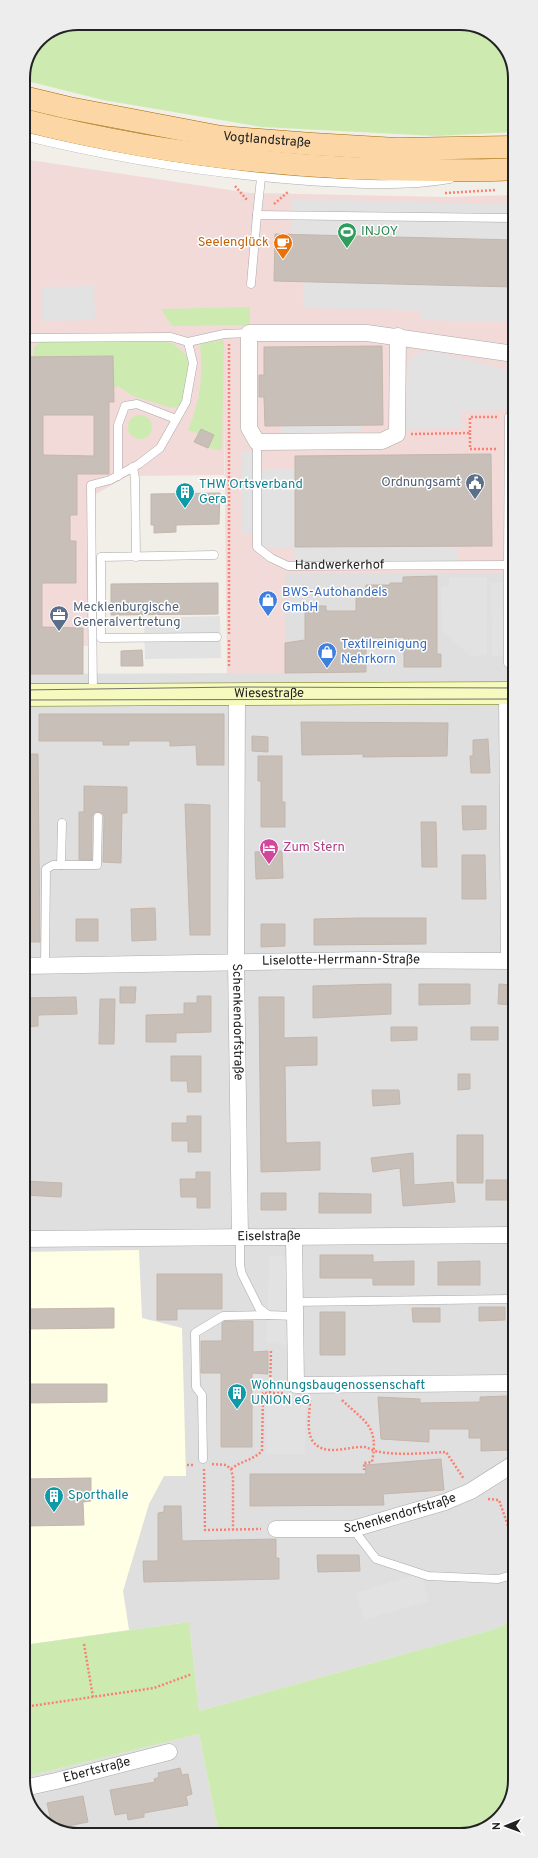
<svg xmlns="http://www.w3.org/2000/svg" width="538" height="1858" font-family="Overpass,sans-serif">
<style>
.residential{fill:#e0dfdf}
.commercial{fill:#f2dad9}
.education{fill:#ffffe5}
.grass{fill:#cdebb0}
.parking{fill:#e2e2e2}
.building{fill:#c7bfb8;stroke:#c4b6ab;fill-rule:evenodd}
.lines{fill:none;stroke-linecap:round;stroke-linejoin:round}
.lane-casing{stroke:#a9a9a9;stroke-width:9}
.street-casing{stroke:#a9a9a9;stroke-width:17}
.secondary-casing{stroke:#707d05;stroke-width:23}
.primary-casing{stroke:#a06b00;stroke-width:23}
.path{stroke:#fa8072;stroke-width:2.5;stroke-dasharray:2 2;stroke-linecap:butt}
.lane{stroke:#fff;stroke-width:8}
.street{stroke:#fff;stroke-width:16}
.secondary{stroke:#f7fabf;stroke-width:22}
.primary{stroke:#fcd6a4;stroke-width:22}
.tram{stroke:#707070;stroke-width:1}
.labels{text-anchor:middle;dominant-baseline:central;stroke-width:3;stroke-linejoin:round;paint-order:stroke}
.street-label{font-size:13px;fill:#222;stroke:#fff}
.leisure-label{font-size:13px;fill:#27864d;stroke:#fff;text-anchor:start}
.food-label{font-size:13px;fill:#c56008;stroke:#fff;text-anchor:end}
.service-label{font-size:13px;fill:#4e5e75;stroke:#fff;text-anchor:end}
.culture-label{font-size:13px;fill:#0d838f;stroke:#fff;text-anchor:start}
.shop-label{font-size:13px;fill:#366cbe;stroke:#fff;text-anchor:start}
.hotel-label{font-size:13px;fill:#b23c85;stroke:#fff;text-anchor:start}
.rim{fill:none;stroke:#222;stroke-width:2}
</style>
<rect width="100%" height="100%" fill="#f2efe9"/>
<path class="residential" d="M285,573H514L515,1620L495,1629L199,1711L189,1622L24,1645L23,674L285,673Z
M199,1734L219,1835H74L41,1821L24,1791V1777Z"/>
<path class="commercial" d="M23,159L250,193L448,197L514,195V573H285V673L227,674L224,406V475L128,476L94,495L96,646H83V674H23Z"/>
<path class="education" d="M139,1250L142,1318L182,1328L186,1476H164L149,1504L123,1591L129,1630L24,1645V1252Z"/>
<path class="grass" d="M78,23H467L497,37L514,67V132L435,136L262,127L103,100L23,80L39,39Z
M250,307V325L172,326L161,309Z
M46,338H156L174,344L187,356L190,380L184,405L172,408L133,396L118,386L114,388L113,356L33,357L34,347Z
M224,340L222,450L208,448L213,439L188,430C201,399 203,377 200,344Z
M128 427a12 12 0 1 1 24 0a12 12 0 1 1-24 0Z
M515,1620V1780L502,1816L471,1834L219,1835L199,1734L24,1777V1645L189,1622L199,1711L495,1629Z"/>
<path class="parking" d="M291,199L514,204V240L291,235Z
M303,282L514,287V322L422,320L421,311L303,308Z
M94,286L95,320L42,321V287Z
M432,351L503,369H514V410L462,411V428L406,429L407,368L412,357L418,353Z
M362,425V432L281,433V426Z
M242,452H257V469H295V547H458V566H295L294,547H257V534H242Z
M449,577H487V655L471,656L442,631L441,587H449Z
M491,583H502L504,656H492Z
M220,616L221,658L145,659L144,618Z
M269,1256L287,1257V1345L267,1342Z
M266,1396H305V1454H267Z
M421,1573L429,1601L364,1620L356,1593Z"/>
<path class="building" d="M275,234L514,240V287L274,281Z
M382,346L383,425L265,426L264,397H259V375H264V347Z
M113,356L114,402H109V474H77V515H70V541H76V583H42V627L83,628V674H23V357ZM43,415H94V456L43,455Z
M201,429L214,435L208,448L194,442Z
M491,454L492,546L295,547V456Z
M220,493L219,524L176,525V532L154,533V525H151V494Z
M437,576V654H441V667H404V637L366,638V672L285,673V643L305,640V606H326V611H356V592H366V585H390V583H403V577Z
M218,583V614L111,615V584Z
M142,650L143,666H121V651Z
M39,714H224V765H197L196,745L170,746V741H129V745H103V741H39Z
M301,722L448,723L447,756L363,757V754L302,755Z
M252,736L268,737V752L252,751Z
M488,739L490,773H471L470,756H473V740Z
M23,754H38L40,942H24Z
M258,756H282V802H285V827H261V781H258Z
M84,786L127,787V813H122L121,863L103,862L104,817L103,814L98,812H95L92,817V860H79V812H84Z
M185,804L210,805V935H190Z
M462,806H486V829L463,830Z
M421,822H436L437,867H422Z
M282,851L283,878L256,879L255,852Z
M462,855H485L486,899H462Z
M155,908L156,940L132,941L131,909Z
M361,918H426V944L314,945V919Z
M76,919H98V941H76Z
M261,924H285V946L261,947Z
M382,984H391V1014L313,1018V986Z
M419,984H470V1004L419,1005Z
M499,984L514,985V1005L498,1004Z
M120,987H136L135,1003H120Z
M197,996H211V1032L176,1033V1042H146V1015L184,1014V1003H197Z
M76,997L77,1014L38,1015V1026L25,1027L24,998Z
M259,997H284V1038L317,1037V1065L285,1066L286,1143L320,1142V1170L261,1172Z
M100,999H115L114,1044H99Z
M391,1027H417V1040L391,1041Z
M471,1027H498V1040H471Z
M171,1056H201V1092H188L187,1081H171Z
M458,1074H470V1089L458,1090Z
M372,1090H399L400,1104L373,1106Z
M187,1116H201V1152H188V1141H172V1123H187Z
M457,1135H483V1183H457Z
M413,1153L414,1185L453,1182L455,1202L403,1206L400,1168L373,1172L371,1158Z
M196,1172H210V1208H197V1197H181L180,1179H196Z
M486,1180H515V1200H486Z
M24,1181L62,1183L61,1197L24,1195Z
M261,1193H286V1210H261Z
M319,1193L371,1194V1213H319Z
M320,1255H373V1262L414,1261V1285H373V1278H320Z
M480,1261V1285H438V1262Z
M157,1274H222V1309H177V1320H157Z
M479,1307H505V1320L479,1321Z
M114,1308V1328L24,1329V1309Z
M412,1308H440V1322H413Z
M320,1312H345V1355H320Z
M225,1321H253V1352L268,1351V1374L252,1373V1447H221V1373H201V1341H222V1323Z
M24,1384H107V1402L24,1403Z
M508,1396L510,1450L481,1451V1438H469V1429H429V1442L381,1439L378,1397L420,1399V1403L480,1402V1397Z
M441,1459L444,1490L383,1494L384,1505L250,1506V1474H366L365,1465Z
M91,1478V1501L83,1502L84,1525L24,1526V1479Z
M164,1506H181L182,1541L276,1539V1558H279V1579L144,1582L143,1561H158V1513L164,1512Z
M317,1555H359L360,1571L318,1572Z
M180,1768L182,1775L188,1774L192,1794L186,1796L188,1805L144,1813V1817L128,1820L127,1813L115,1815L110,1790L155,1782L154,1779L159,1777L158,1773Z
M83,1796L88,1822L58,1828L52,1826L47,1803Z"/>
<g class="lines">
<defs>
<g id="lane">
<path d="M23,136C117,159 211,174 308,181C355,184 403,187 450,179"/>
<path d="M257,215L261,178"/>
<path d="M251,284L257,215L514,218"/>
<path d="M23,338L171,337L188,342L193,363L186,402L160,448L139,464L110,480L91,485L93,694"/>
<path d="M188,342L224,334L249,333"/>
<path id="s1" d="M257,442V547L271,558L288,566L508,565V663"/>
<path d="M133,467L135,478L136,557"/>
<path d="M118,476V425L125,406L137,404L176,419"/>
<path d="M214,555L101,557V638L217,637"/>
<path d="M508,565L509,417H514"/>
<path d="M61,865L62,823"/>
<path d="M45,966L46,869L53,865H97L98,817"/>
<path d="M240,1237V1265L242,1274L259,1308L268,1315L294,1316"/>
<path d="M294,1302L515,1299"/>
<path d="M203,1459L202,1395L196,1387L195,1333L223,1316L268,1315"/>
<path d="M353,1529L376,1559L428,1576L498,1579L515,1574"/>
</g>
<g id="street">
<path d="M398,336L397,434L382,441L257,442L249,428V333H367L514,354"/>
<path d="M507,693L509,960"/>
<path id="s2" d="M237,694L236,962L240,1237"/>
<path id="s3" d="M24,966L364,960L514,961"/>
<path d="M294,1237L296,1385L508,1383L515,1386"/>
<path id="s4" d="M24,1239L515,1235"/>
<path id="s5" d="M276,1529H353L445,1502L471,1491L515,1463"/>
<path id="s6" d="M24,1788L56,1781L169,1752"/>
</g>
<g id="secondary">
<path id="s7" d="M23,695L514,693"/>
</g>
<g id="primary">
<path id="s8" d="M23,97L69,108L221,137L312,144L397,149L514,147"/>
<path d="M23,120C157,154 297,170 435,170C462,170 488,171 514,169"/>
</g>
</defs>
<use href="#lane" class="lane-casing"/>
<use href="#street" class="street-casing"/>
<use href="#secondary" class="secondary-casing"/>
<use href="#primary" class="primary-casing"/>
<path class="path" d="M235,186L247,200
M445,193L496,190
M274,204L288,192
M229,344V635
M470,433V449H497
M411,434L470,433V417H499
M229,640V667
M270,1393L271,1350
M310,1400C310,1411 306,1429 312,1440C323,1458 348,1446 364,1447C368,1447 371,1450 375,1451C398,1456 423,1453 446,1452L464,1479
M342,1400C366,1423 379,1426 372,1462L364,1463V1470
M212,1464L226,1465L231,1469L233,1477V1530
M187,1465H193
M204,1469L205,1530L261,1529
M231,1469C241,1461 253,1460 262,1451L263,1393H284
M488,1499L499,1500L515,1546
M84,1644L93,1697
M24,1707L154,1688L192,1674"/>
<use href="#lane" class="lane"/>
<use href="#street" class="street"/>
<use href="#secondary" class="secondary"/>
<use href="#primary" class="primary"/>
<path class="tram" d="M23,690L237,687L514,688
M23,700L514,699"/>
</g>
<defs>
<symbol id="stadium-pin" viewBox="-11 -11 22 30"><path d="M0 17L-7.5 6A9.5 9.5 0 1 1 7.5 6Z" fill="#2e9e5b" stroke="#fff"/><path d="M0-5a6.5 5 0 1 0 0 10a6.5 5 0 1 0 0-10ZM-3.5-1.8h7v3.6h-7Z" fill="#fff"/></symbol>
<symbol id="cafe-pin" viewBox="-11 -11 22 30"><path d="M0 17L-7.5 6A9.5 9.5 0 1 1 7.5 6Z" fill="#e8710a" stroke="#fff"/><path d="M-5.5-4.5H6V0H3Q3 3.5 0 3.5H-2.5Q-5.5 3.5-5.5 0ZM3-3.2v2h1.7v-2ZM-6 4.5H4V6H-6Z" fill="#fff"/></symbol>
<symbol id="civic-pin" viewBox="-11 -11 22 30"><path d="M0 17L-7.5 6A9.5 9.5 0 1 1 7.5 6Z" fill="#5c6f8a" stroke="#fff"/><path d="M-.6-6.5H3V-4.5H.6V-3L4-1V1h2V6H-6V1h2V-1L-.6-3ZM-1.2 2.5V6h2.4V2.5Z" fill="#fff"/></symbol>
<symbol id="building-pin" viewBox="-11 -11 22 30"><path d="M0 17L-7.5 6A9.5 9.5 0 1 1 7.5 6Z" fill="#0f9aa8" stroke="#fff"/><path d="M-4-6H4V6H1V3H-1V6H-4ZM-2.5-4.3h1.7v1.8h-1.7ZM.8-4.3h1.7v1.8H.8ZM-2.5-1h1.7V.8h-1.7ZM.8-1h1.7V.8H.8Z" fill="#fff"/></symbol>
<symbol id="shop-pin" viewBox="-11 -11 22 30"><path d="M0 17L-7.5 6A9.5 9.5 0 1 1 7.5 6Z" fill="#3f7fe0" stroke="#fff"/><path d="M-5-2.5h2.3a2.7 3.5 0 0 1 5.4 0H5L5.5 6h-11ZM-1.5-2.5h3a1.5 2.3 0 0 0-3 0Z" fill="#fff"/></symbol>
<symbol id="office-pin" viewBox="-11 -11 22 30"><path d="M0 17L-7.5 6A9.5 9.5 0 1 1 7.5 6Z" fill="#5c6f8a" stroke="#fff"/><path d="M-6-3h4V-5.5h4V-3h4V5H-6ZM-1-4.5V-3h2v-1.5ZM-6 0V1H6V0Z" fill="#fff"/></symbol>
<symbol id="hotel-pin" viewBox="-11 -11 22 30"><path d="M0 17L-7.5 6A9.5 9.5 0 1 1 7.5 6Z" fill="#d1479c" stroke="#fff"/><path d="M-6-4.5h1.5V1H6V5H4.5V3h-9V5H-6ZM-4 0a1.8 1.8 0 1 1 3.6 0ZM.5 0V-2.5h3Q6-2.5 6 0Z" fill="#fff"/></symbol>
</defs>
<g fill-rule="evenodd">
<use href="#stadium-pin" x="336" y="221" width="22" height="30"/>
<use href="#cafe-pin" x="272" y="232" width="22" height="30"/>
<use href="#civic-pin" x="464" y="472" width="22" height="30"/>
<use href="#building-pin" x="174" y="481" width="22" height="30"/>
<use href="#shop-pin" x="257" y="589" width="22" height="30"/>
<use href="#office-pin" x="48" y="604" width="22" height="30"/>
<use href="#shop-pin" x="316" y="641" width="22" height="30"/>
<use href="#hotel-pin" x="258" y="837" width="22" height="30"/>
<use href="#building-pin" x="226" y="1382" width="22" height="30"/>
<use href="#building-pin" x="43" y="1485" width="22" height="30"/>
</g>
<g class="labels">
<g class="street-label">
<text stroke="none"><textPath href="#s8" startOffset="248">Vogtlandstraße</textPath></text>
<text stroke="none"><textPath href="#s1" startOffset="193">Handwerkerhof</textPath></text>
<text stroke="none"><textPath href="#s7" startOffset="246">Wiesestraße</textPath></text>
<text stroke="none"><textPath href="#s3" startOffset="317">Liselotte-Herrmann-Straße</textPath></text>
<text stroke="none"><textPath href="#s2" startOffset="328">Schenkendorfstraße</textPath></text>
<text stroke="none"><textPath href="#s4" startOffset="245">Eiselstraße</textPath></text>
<text stroke="none"><textPath href="#s5" startOffset="126">Schenkendorfstraße</textPath></text>
<text stroke="none"><textPath href="#s6" startOffset="75">Ebertstraße</textPath></text>
</g>
<g class="leisure-label">
<text x="361" y="232">INJOY</text>
</g>
<g class="food-label">
<text x="269" y="243">Seelenglück</text>
</g>
<g class="service-label">
<text x="461" y="483">Ordnungsamt</text>
<text x="73" y="608" text-anchor="start">Mecklenburgische<tspan x="73" dy="15">Generalvertretung</tspan></text>
</g>
<g class="culture-label">
<text x="199" y="485">THW Ortsverband<tspan x="199" dy="15">Gera</tspan></text>
<text x="251" y="1386">Wohnungsbaugenossenschaft<tspan x="251" dy="15">UNION eG</tspan></text>
<text x="68" y="1496">Sporthalle</text>
</g>
<g class="shop-label">
<text x="282" y="593">BWS-Autohandels<tspan x="282" dy="15">GmbH</tspan></text>
<text x="341" y="645">Textilreinigung<tspan x="341" dy="15">Nehrkorn</tspan></text>
</g>
<g class="hotel-label">
<text x="283" y="848">Zum Stern</text>
</g>
</g>
<path d="M0 0H538V1858H0ZM78 30H460A48 48 0 0 1 508 78V1780A48 48 0 0 1 460 1828H78A48 48 0 0 1 30 1780V78A48 48 0 0 1 78 30Z" fill="#ededed" fill-rule="evenodd"/>
<path class="rim" d="M78 30H460A48 48 0 0 1 508 78V1780A48 48 0 0 1 460 1828H78A48 48 0 0 1 30 1780V78A48 48 0 0 1 78 30Z"/>
<g transform="translate(506 1826) rotate(269)" stroke="#ffffff" stroke-width="3" paint-order="stroke">
<path d="M0-3L7 15L0 10L-7 15Z" fill="#222222"/>
<text y="-6" font-size="11" font-weight="bold" text-anchor="middle" fill="#222222">N</text>
</g>
</svg>
